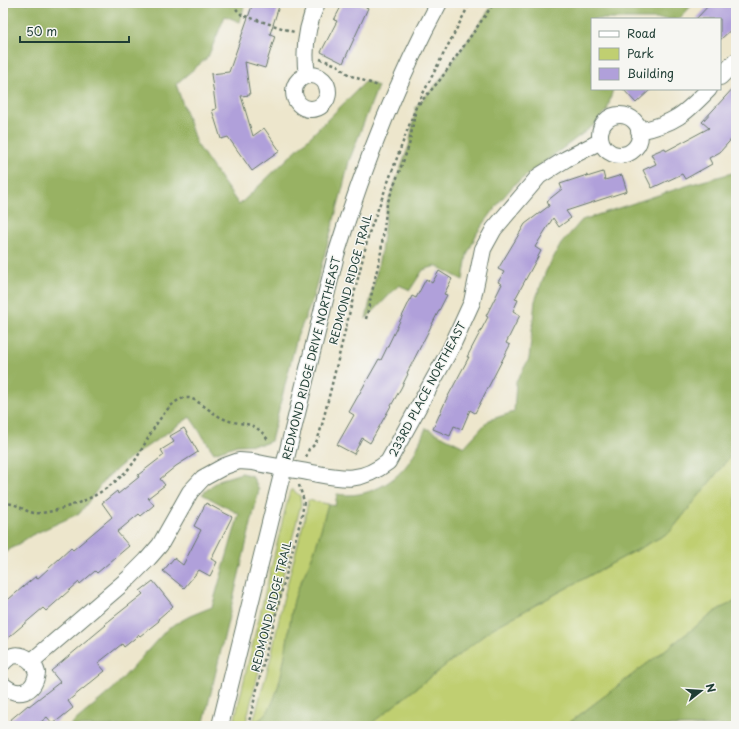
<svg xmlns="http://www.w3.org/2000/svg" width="739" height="729" font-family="'Playpen Sans',sans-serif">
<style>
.green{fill:#c0cf71;stroke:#708652}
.forest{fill:#98b263;stroke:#5c784c}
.building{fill:#b0a0da}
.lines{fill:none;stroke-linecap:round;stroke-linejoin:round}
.minor-casing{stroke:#677869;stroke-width:18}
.path{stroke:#677869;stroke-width:2.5;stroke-dasharray:3 3;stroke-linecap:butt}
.minor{stroke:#fff;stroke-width:16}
.labels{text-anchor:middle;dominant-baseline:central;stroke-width:3;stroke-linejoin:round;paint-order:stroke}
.street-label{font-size:11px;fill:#1f3d34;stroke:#f6f6f2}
</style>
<rect width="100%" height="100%" fill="#f6f6f2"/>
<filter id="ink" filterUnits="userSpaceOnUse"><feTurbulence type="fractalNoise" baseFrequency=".025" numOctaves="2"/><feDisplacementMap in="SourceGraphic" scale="8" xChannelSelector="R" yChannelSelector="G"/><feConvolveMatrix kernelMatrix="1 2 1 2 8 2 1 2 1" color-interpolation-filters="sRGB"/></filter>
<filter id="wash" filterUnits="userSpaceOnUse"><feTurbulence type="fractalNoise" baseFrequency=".012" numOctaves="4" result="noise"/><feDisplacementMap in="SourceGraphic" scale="16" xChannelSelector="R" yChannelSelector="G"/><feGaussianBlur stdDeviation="0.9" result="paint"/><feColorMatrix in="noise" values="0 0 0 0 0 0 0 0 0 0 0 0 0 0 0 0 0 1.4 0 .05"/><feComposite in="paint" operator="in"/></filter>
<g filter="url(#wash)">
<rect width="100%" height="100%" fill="#ede6cc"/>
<path class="green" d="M736,449V601L719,609L565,726H368L493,628L670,532Z
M292,489L300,496L301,504L245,726H233L288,498Z
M308,500L328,504C323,520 320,536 314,552C309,567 300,581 295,597C287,623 284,713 256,721V726H252L271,657L283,600L306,513Z"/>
<path class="forest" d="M3,3H245L240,22L225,16L208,57L176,84L196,143L239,205L308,139L366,81L378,86L349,161L343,187L311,304L297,337L271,441L263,444L237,445L214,453L190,417L126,461L105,479L80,513L32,535L3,554Z
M494,3H694L679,19H592V89H613L607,111L594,125L527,175L514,185L501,200L477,233L467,255L463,280L436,266L423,270L410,290L399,285L366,319L381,252L387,204L409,146L416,107L440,80Z
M736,172V449L670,532L493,628L368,726H256V721C284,713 287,623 295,597C300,581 309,567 314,552C320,536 323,520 328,504L335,506L337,494C366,499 396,483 411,459C417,450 421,438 426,428L464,447L489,420L514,412L516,382L529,359L535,301L546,271L561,244L582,220L692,184Z
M242,473L252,476L259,490L203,726H69L113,689L168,628L190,616L212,607L239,514L202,494L219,480Z
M736,601V726H565L719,609Z"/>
<g id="blocks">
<path class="building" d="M253,3H280L270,34L275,36L265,68L245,62L250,95L241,96L253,136L264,128L280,151L252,171L228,137L221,139L212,110L216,109L211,74L229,72Z
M343,3H358L368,8L343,63L321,52L337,21L334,20Z
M711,3H736V25L720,40V19H696Z
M736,85V134L720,152L709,158L712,164L685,179L682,174L652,188L643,170L656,164L651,154L665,148L666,151L709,128L702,122Z
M623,89H651L636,103Z
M603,172L605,180L622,175L627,191L566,211L571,218L559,227L553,218L535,247L541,251L515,299L518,300L513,311L520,315L506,343L510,345L475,413L470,410L462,429L454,426L450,436L433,429L446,400L469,357H467L488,317L486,316L502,284L498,282L504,272L498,269L525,224L549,206L547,201L562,189L560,184L587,175V177Z
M439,271L452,279L444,294L447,295L407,373L408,374L401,388L370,443L362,438L354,454L337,445L354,415L349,412L379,359L381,360L412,296L416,298L426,279L432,283Z
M184,428L198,452L176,466L160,479L165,485L148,498L154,505L141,516L139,514L117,532L129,546L97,573L95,571L80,584L79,582L46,611L43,608L3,642V604L36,576L37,579L71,548L73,550L112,517L102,503L117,491L118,494L139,477L138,475L164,455L161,450L174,442L170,436Z
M206,503L232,517L211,559L217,562L210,576L199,570L184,588L163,571L174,558L183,565L201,530L194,526Z
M153,581L173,606L158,619L159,621L140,636L139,635L124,647L122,644L98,663L105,671L68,701L73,708L53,724L47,717L36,726H3L28,705L29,706L60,682L51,671L106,625L105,624L143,594L140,591Z"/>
</g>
</g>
<g filter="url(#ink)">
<use href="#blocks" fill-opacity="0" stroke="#677869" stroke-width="1"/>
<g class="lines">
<defs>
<path id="minor" d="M307,75C303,49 306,27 317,3
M294 92a17 17 0 1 1 34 0a17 17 0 1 1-34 0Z
M720,77L736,61
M600 135a20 20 0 1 1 40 0a20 20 0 1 1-40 0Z
M639,131C674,124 685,114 709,89
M32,661L129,578L147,560L160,545L190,492L203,478L225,466L239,461L253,462C270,466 286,468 302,471C338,477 357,486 388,462L451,348L472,302L483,249L494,229L539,176L566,159L601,141
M3,663C15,648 33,657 37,673C34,693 18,698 3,685
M220,726L336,255C363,168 395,84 439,3"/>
</defs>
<use href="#minor" class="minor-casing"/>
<path class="path" d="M234,3L237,10L242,15L294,32
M320,59L337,65L349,75L378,86
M419,104L440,80L494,3
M366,319L381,252L387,204L409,146L415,113
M306,457L309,449C318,444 319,434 322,425L369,233L416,107L470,3
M3,504C16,501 22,511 34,513C47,515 80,503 92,497C107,489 124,476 134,462C145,447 166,395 189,398C197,399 213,414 222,418C243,428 252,417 269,441
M248,726C265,655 283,585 302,515L304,501L299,485"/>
<use href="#minor" class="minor"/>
</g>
</g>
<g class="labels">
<g class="street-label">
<text transform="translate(350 279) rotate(-75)">REDMOND RIDGE TRAIL</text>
<text transform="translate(311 358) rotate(-76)">REDMOND RIDGE DRIVE NORTHEAST</text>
<text transform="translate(427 389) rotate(-62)">233RD PLACE NORTHEAST</text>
<text transform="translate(271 606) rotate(-76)">REDMOND RIDGE TRAIL</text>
</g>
</g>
<rect width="739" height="729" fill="none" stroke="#f6f6f2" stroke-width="16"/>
<rect x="591" y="18" width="130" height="72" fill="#f6f6f2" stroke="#a0aca6"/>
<rect x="599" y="31" width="20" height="6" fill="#ffffff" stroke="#a0aca6"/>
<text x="627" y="38" font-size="12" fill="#1f3d34">Road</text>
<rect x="599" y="48" width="20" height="12" fill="#c0cf71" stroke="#a0aca6"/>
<text x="627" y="58" font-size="12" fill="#1f3d34">Park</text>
<rect x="599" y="68" width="20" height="12" fill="#b0a0da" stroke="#a0aca6"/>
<text x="627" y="78" font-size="12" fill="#1f3d34">Building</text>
<g transform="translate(701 691) rotate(73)" stroke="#f6f6f2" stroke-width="3" paint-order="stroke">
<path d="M0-3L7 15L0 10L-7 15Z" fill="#1f3d34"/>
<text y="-6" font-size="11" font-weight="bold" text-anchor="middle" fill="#1f3d34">N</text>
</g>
<path d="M20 36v6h109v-6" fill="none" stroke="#1f3d34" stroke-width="2"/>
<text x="26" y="36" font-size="12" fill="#1f3d34" stroke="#f6f6f2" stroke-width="3" paint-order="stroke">50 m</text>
</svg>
